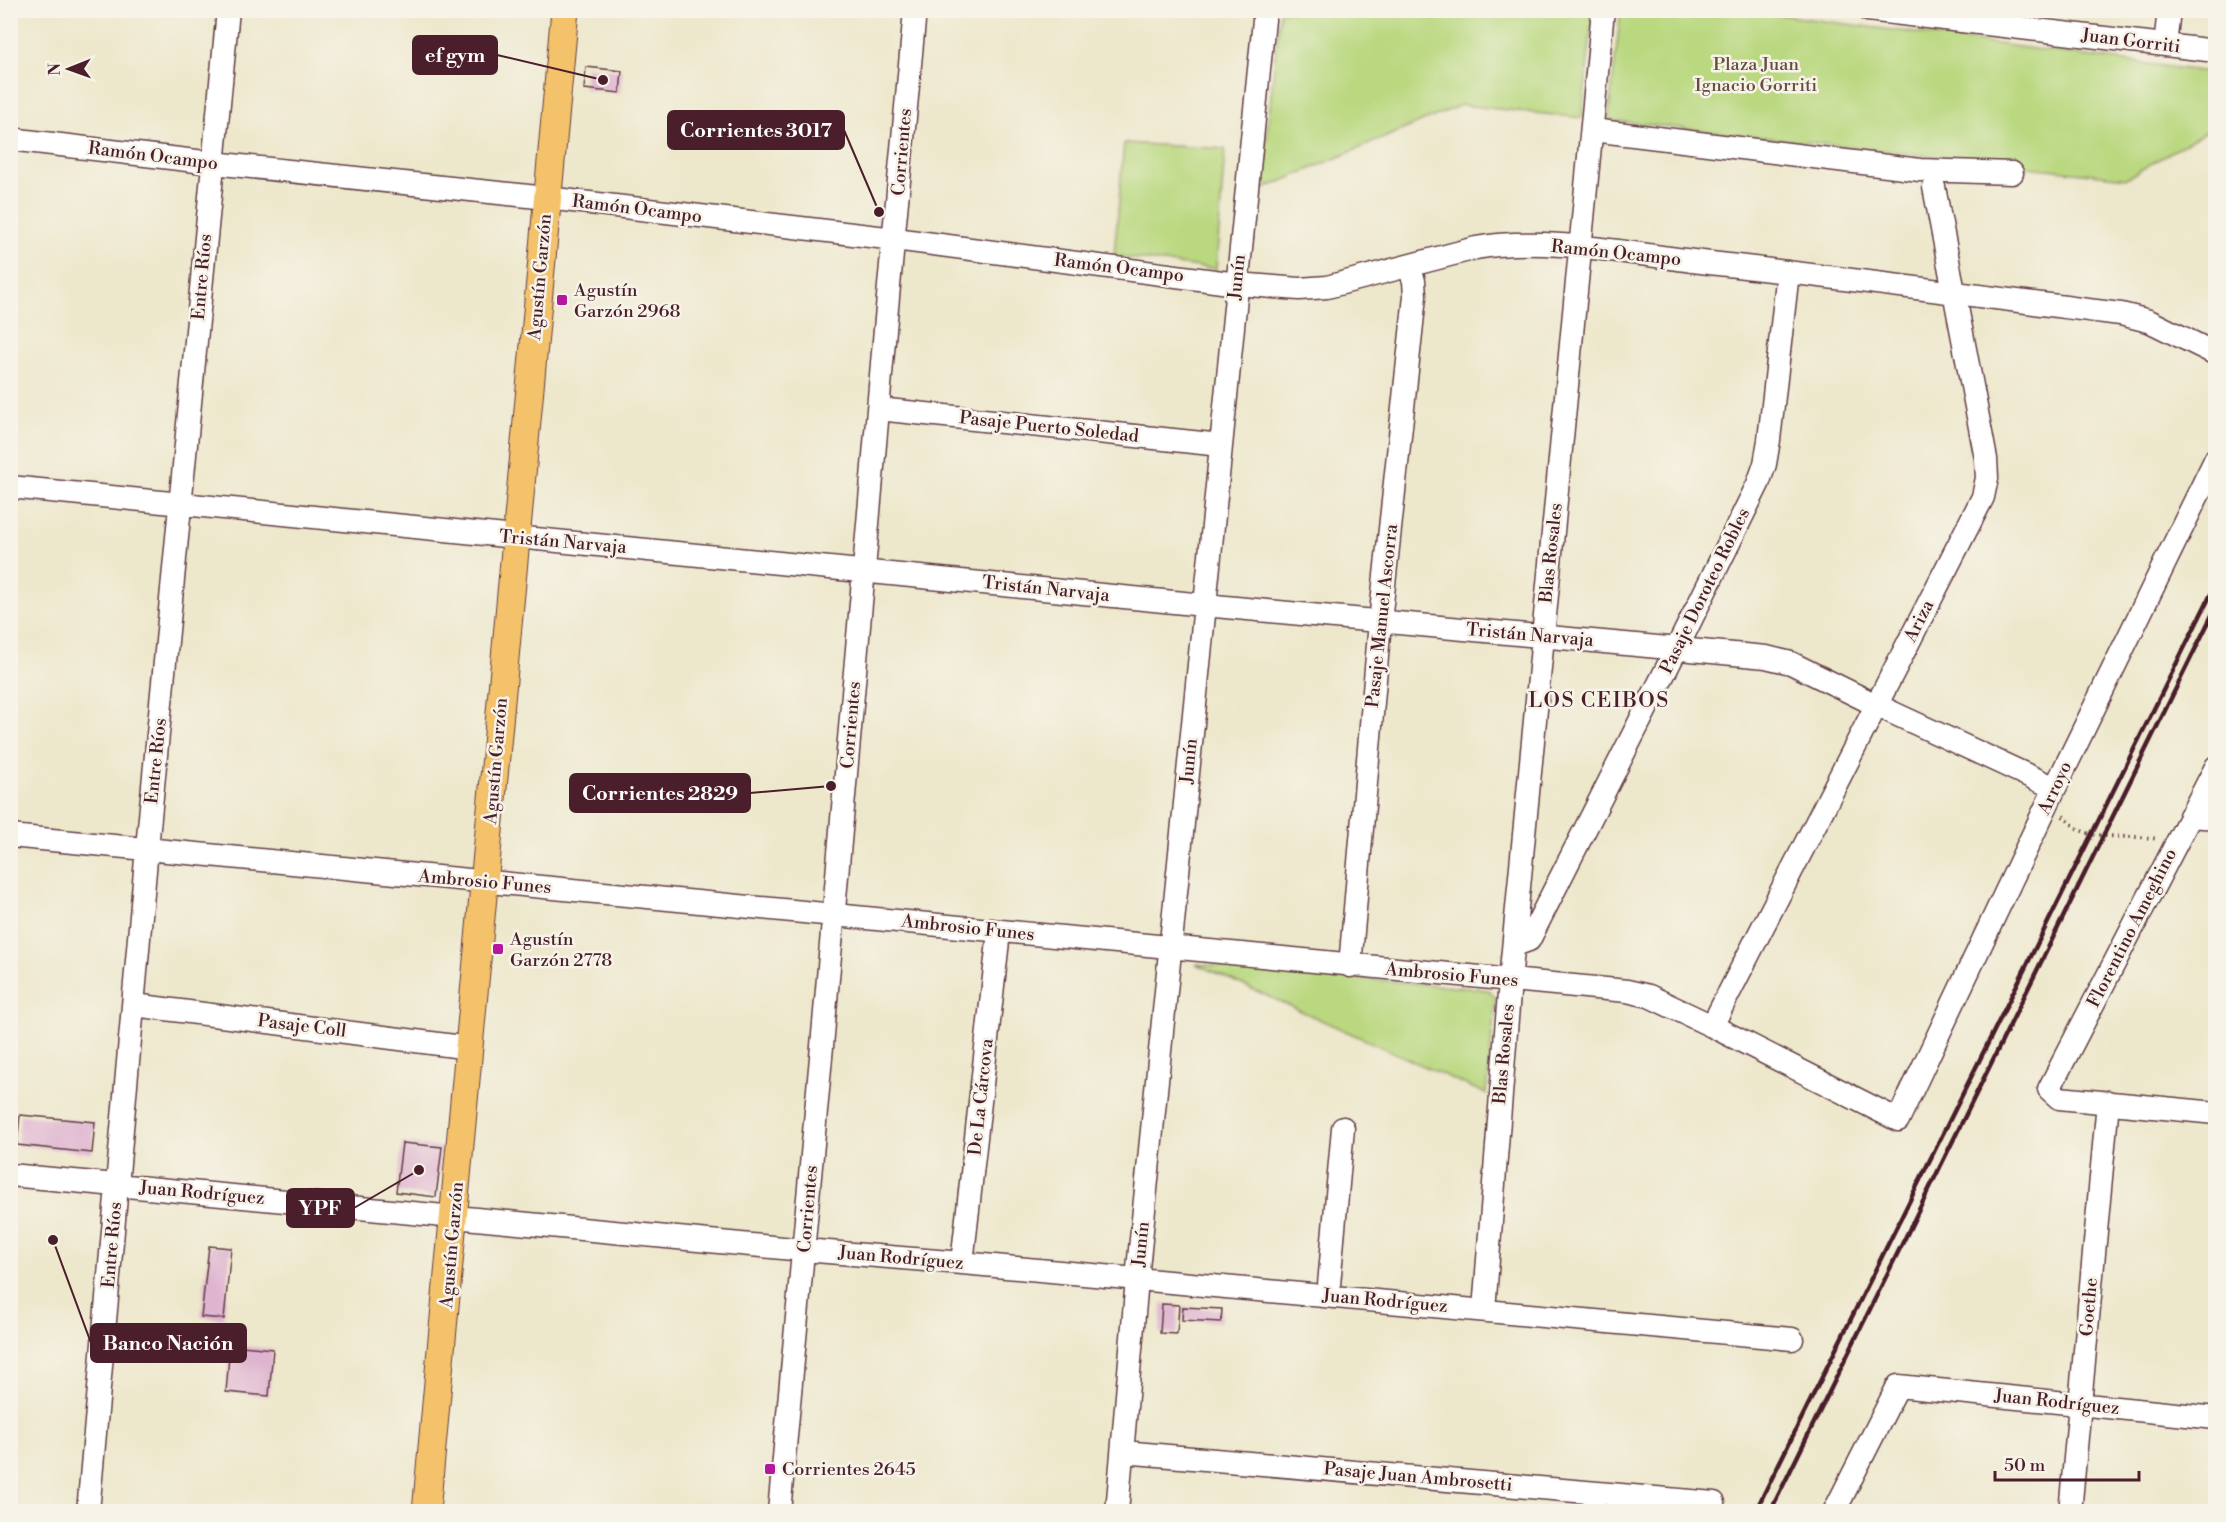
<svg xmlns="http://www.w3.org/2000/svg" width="2226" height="1522" font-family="'Libre Bodoni',serif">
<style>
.green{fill:#b9d87f;stroke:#827c55;stroke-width:1.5}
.building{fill:#dfb4d0}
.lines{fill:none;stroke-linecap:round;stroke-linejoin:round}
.minor-casing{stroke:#623d43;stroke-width:25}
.major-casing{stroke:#623d43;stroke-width:29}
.path{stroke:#623d43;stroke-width:4;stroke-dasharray:1.5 4.5;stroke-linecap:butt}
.minor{stroke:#fff;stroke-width:22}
.major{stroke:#f3c26a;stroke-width:27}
.rail{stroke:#4a1f2b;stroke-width:4.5}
.poi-dot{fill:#b5179e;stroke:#f7f3e8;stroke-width:2}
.labels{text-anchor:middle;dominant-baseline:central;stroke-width:5;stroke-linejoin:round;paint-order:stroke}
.street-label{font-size:18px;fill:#4a1f2b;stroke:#f7f3e8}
.park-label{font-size:18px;fill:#664d40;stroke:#f7f3e8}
.poi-label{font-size:18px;fill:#4a1f2b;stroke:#f7f3e8;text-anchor:start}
.quarter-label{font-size:21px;letter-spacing:1.5px;fill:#4a1f2b;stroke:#f7f3e8}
.leader{fill:none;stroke:#4a1f2b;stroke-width:2}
.callout-dot{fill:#4a1f2b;stroke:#f7f3e8;stroke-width:2}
.callout{fill:#4a1f2b;stroke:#4a1f2b;stroke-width:2}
.callout-label{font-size:20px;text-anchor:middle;font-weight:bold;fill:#fff}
</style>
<rect width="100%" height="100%" fill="#f7f3e8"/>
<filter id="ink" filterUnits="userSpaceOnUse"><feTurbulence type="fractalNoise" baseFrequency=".0167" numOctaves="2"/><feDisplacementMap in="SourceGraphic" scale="12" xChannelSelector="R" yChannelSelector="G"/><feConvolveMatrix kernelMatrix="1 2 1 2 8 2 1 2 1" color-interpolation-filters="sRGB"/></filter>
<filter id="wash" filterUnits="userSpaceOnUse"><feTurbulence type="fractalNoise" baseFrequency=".008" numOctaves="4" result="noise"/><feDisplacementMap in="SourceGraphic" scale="24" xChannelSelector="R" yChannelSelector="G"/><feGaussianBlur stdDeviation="1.35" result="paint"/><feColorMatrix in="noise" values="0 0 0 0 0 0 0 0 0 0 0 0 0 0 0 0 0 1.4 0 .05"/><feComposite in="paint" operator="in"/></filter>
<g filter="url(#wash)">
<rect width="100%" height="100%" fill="#ede7cb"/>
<path class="green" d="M1280,11H1593L1582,118L1461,105L1261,190Z
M1621,11H1749L2215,73V126L2127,178L1608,120Z
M1124,143L1225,149L1216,269L1114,256Z
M1196,964L1489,990L1496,998L1486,1094Z"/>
<g id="blocks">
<path class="building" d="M586,67L622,71L620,93L584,89Z
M20,1115L95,1122L92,1153L17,1145Z
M402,1143L442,1147L436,1197L396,1192Z
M209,1246L231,1248L224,1319L201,1317Z
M1162,1304L1179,1305L1177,1334L1160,1333Z
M1183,1307L1222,1309L1221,1322L1182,1320Z
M230,1345L273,1349L269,1396L226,1392Z"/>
</g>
</g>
<g filter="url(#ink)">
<use href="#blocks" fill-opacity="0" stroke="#623d43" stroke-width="1.5"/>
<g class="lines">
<defs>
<path id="minor" d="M1868,10L2216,51
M2165,45L2169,10
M1592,130L1920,170L2012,173
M10,139L213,163L547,198L895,239L1237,284L1299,289L1327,287L1476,248C1543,236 1625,253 1693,261C1836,277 1978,296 2121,314L2149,321L2216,354
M878,409L1221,445
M10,487L1204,605L1766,657L1791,663L1876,705L2055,788
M2216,767L2049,1089L2059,1098L2216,1113
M2190,816L2216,818
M10,836L1627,991L1649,996L1712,1026L1898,1120L2055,788L2216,458
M1515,945L1529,940L1677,648L1758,484L1765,464L1769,440L1788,272
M1350,966L1380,622L1415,296L1414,281L1409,267
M134,1005L470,1048
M1712,1026L1983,497L1987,478L1986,459L1934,187
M10,1175L804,1250L962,1263L1792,1339
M962,1263L999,932
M1328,1296L1343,1128
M1484,1310L1510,981L1603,10
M1123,1452L1714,1503
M88,1512L147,848L228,10
M779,1512C814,1145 846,777 878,410C889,277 903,144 915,10
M1117,1512L1137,1279L1265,10
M1834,1512L1898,1386L2216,1418
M2070,1512L2108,1102"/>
<path id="major" d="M426,1512L565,10"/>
</defs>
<use href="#minor" class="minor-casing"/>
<use href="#major" class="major-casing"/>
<path class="path" d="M2063,816C2069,821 2075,828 2082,831C2098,839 2137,835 2157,839"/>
<use href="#minor" class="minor"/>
<use href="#major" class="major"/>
<path class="rail" d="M1755,1512L2216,584
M1770,1512L2216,607"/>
</g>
</g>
<g class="poi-dot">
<rect x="556" y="294" width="12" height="12" rx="3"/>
<rect x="492" y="943" width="12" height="12" rx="3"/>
<rect x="764" y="1463" width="12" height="12" rx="3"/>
</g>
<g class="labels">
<g class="street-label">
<text transform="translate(2131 41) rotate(7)">Juan Gorriti</text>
<text transform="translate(902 152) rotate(-85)">Corrientes</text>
<text transform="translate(153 156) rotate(7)">Ramón Ocampo</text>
<text transform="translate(637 209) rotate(7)">Ramón Ocampo</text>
<text transform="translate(1616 253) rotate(6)">Ramón Ocampo</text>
<text transform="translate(1119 268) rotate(7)">Ramón Ocampo</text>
<text transform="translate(202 277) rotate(-85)">Entre Ríos</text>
<text transform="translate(540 277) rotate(-85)">Agustín Garzón</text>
<text transform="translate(1237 277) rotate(-84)">Junín</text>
<text transform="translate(1049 427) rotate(6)">Pasaje Puerto Soledad</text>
<text transform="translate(563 542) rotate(5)">Tristán Narvaja</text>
<text transform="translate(1551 553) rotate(-84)">Blas Rosales</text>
<text transform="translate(1046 589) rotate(6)">Tristán Narvaja</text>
<text transform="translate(1705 591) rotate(-64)">Pasaje Doroteo Robles</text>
<text transform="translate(1382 616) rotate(-84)">Pasaje Manuel Ascorra</text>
<text transform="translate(1919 621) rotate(-63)">Ariza</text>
<text transform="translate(1530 635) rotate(5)">Tristán Narvaja</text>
<text transform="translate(851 725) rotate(-85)">Corrientes</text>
<text transform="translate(156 761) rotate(-84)">Entre Ríos</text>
<text transform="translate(496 761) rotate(-85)">Agustín Garzón</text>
<text transform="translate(1189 761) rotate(-84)">Junín</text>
<text transform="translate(2055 788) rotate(-65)">Arroyo</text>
<text transform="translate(485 882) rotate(5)">Ambrosio Funes</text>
<text transform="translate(968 928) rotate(6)">Ambrosio Funes</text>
<text transform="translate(2132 928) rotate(-63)">Florentino Ameghino</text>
<text transform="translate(1452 975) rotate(5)">Ambrosio Funes</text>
<text transform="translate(302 1026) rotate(7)">Pasaje Coll</text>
<text transform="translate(1504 1054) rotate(-85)">Blas Rosales</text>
<text transform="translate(981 1097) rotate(-84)">De La Cárcova</text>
<text transform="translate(202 1193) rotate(5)">Juan Rodríguez</text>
<text transform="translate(808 1209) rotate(-85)">Corrientes</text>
<text transform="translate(1141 1244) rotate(-84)">Junín</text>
<text transform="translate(112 1245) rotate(-85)">Entre Ríos</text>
<text transform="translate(452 1245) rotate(-85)">Agustín Garzón</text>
<text transform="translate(901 1258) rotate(5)">Juan Rodríguez</text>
<text transform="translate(1385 1301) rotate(5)">Juan Rodríguez</text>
<text transform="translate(2089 1307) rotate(-85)">Goethe</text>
<text transform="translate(2057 1402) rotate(6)">Juan Rodríguez</text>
<text transform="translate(1418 1477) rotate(5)">Pasaje Juan Ambrosetti</text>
</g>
<g class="park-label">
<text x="1756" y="64">Plaza Juan<tspan x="1756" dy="21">Ignacio Gorriti</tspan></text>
</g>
<g class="poi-label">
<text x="574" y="290">Agustín<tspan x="574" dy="21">Garzón 2968</tspan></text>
<text x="510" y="939">Agustín<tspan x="510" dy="21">Garzón 2778</tspan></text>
<text x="782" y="1469">Corrientes 2645</text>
</g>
<g class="quarter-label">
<text x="1599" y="701">LOS CEIBOS</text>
</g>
</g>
<path class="leader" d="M603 80L497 55M879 212L844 130M831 786L750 793M419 1170L354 1208M53 1240L91 1343"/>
<g class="callout-dot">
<circle cx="603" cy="80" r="6"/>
<circle cx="879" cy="212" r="6"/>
<circle cx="831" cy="786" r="6"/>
<circle cx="419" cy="1170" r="6"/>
<circle cx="53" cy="1240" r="6"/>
</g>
<g class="callout">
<rect x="413" y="36" width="84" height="38" rx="6"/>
<rect x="668" y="111" width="176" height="38" rx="6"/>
<rect x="570" y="774" width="180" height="38" rx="6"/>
<rect x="287" y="1189" width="67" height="38" rx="6"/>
<rect x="91" y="1324" width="155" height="38" rx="6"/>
</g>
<g class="callout-label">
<text x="455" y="62">ef gym</text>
<text x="756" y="137">Corrientes 3017</text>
<text x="660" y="800">Corrientes 2829</text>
<text x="320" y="1215">YPF</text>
<text x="168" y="1350">Banco Nación</text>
</g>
<rect width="2226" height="1522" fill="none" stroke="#f7f3e8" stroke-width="36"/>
<g transform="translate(69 69) rotate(269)" stroke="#f7f3e8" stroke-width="4.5" paint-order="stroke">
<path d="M0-4.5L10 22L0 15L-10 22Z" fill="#4a1f2b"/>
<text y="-9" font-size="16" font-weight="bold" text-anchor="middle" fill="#4a1f2b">N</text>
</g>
<path d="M1995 1471v9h144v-9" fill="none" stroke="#4a1f2b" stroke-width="3"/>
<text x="2004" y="1471" font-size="18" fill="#4a1f2b" stroke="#f7f3e8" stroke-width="4.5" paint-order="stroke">50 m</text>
</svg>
